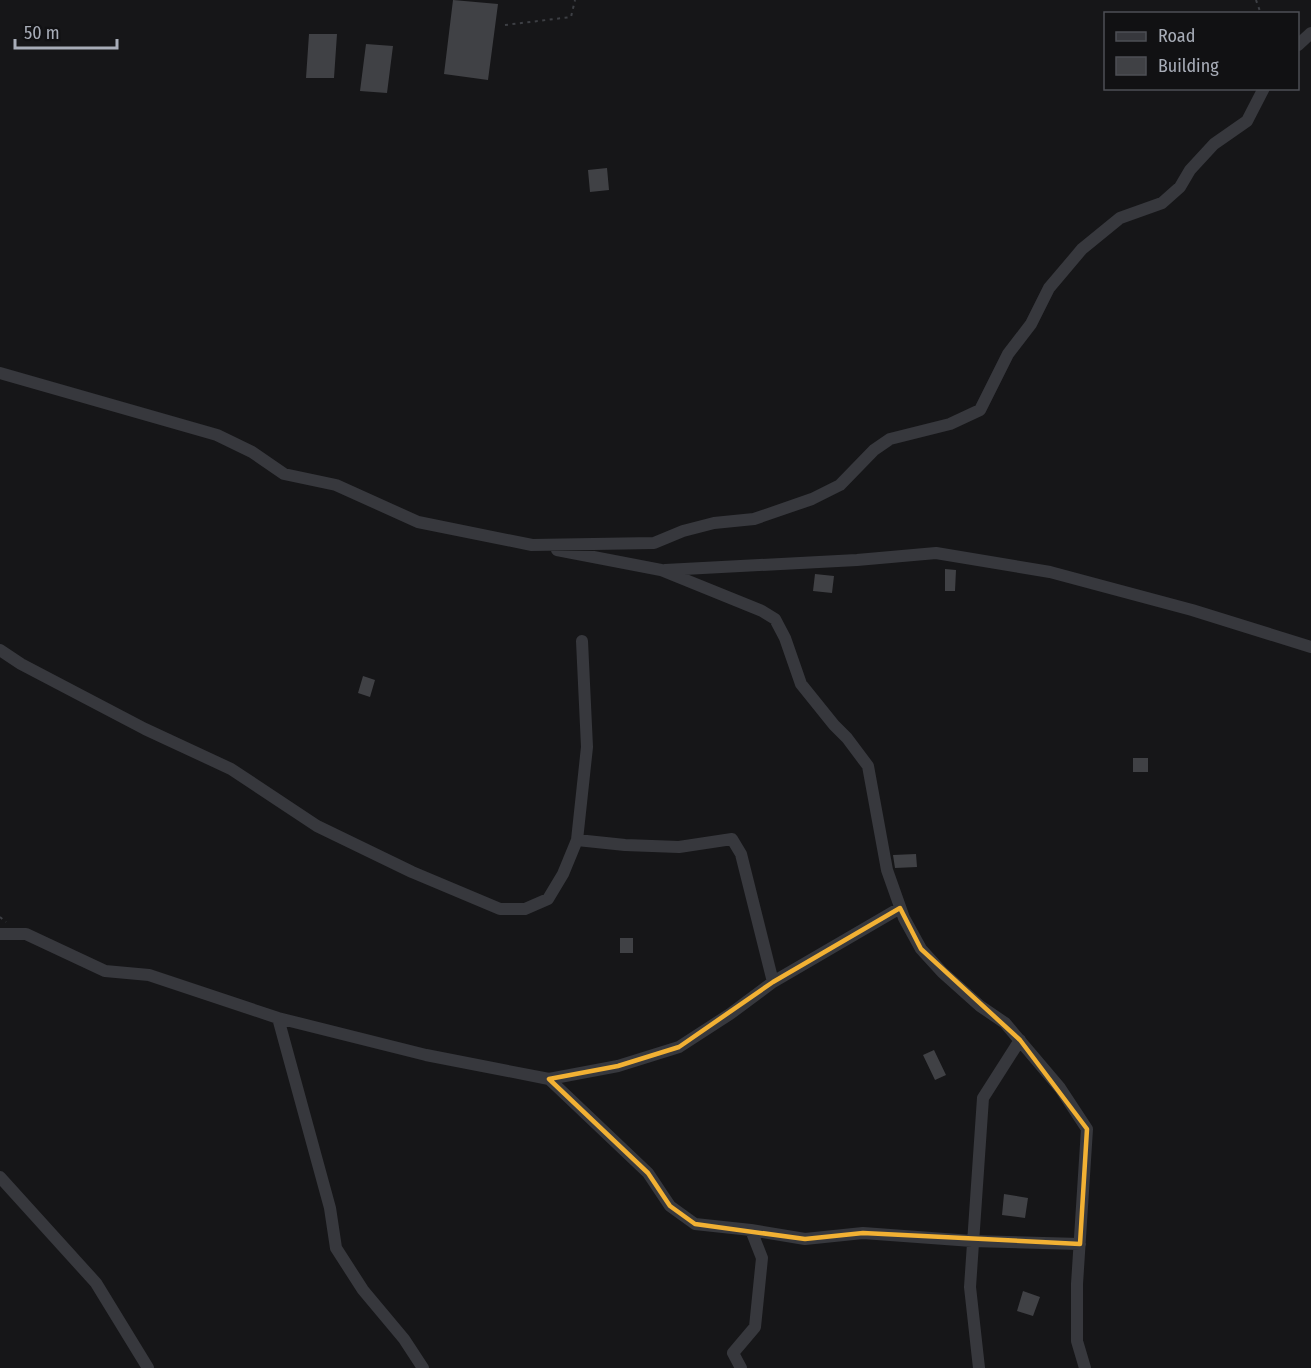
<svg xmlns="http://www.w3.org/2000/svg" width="1311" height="1368" font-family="'Fira Sans Condensed',sans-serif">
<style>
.building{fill:#404145}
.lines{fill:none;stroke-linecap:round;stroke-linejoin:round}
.path{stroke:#3d3f44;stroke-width:2;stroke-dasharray:3 4.5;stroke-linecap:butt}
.minor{stroke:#37383d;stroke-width:12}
.marked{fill:none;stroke:#f2b134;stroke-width:4.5;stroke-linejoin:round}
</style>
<rect width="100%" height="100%" fill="#161618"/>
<path class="building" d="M453,0L498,4L488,80L444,74Z
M309,34H337L334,78H306Z
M366,44L393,46L387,93L360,91Z
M607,168L609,190L590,192L588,170Z
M945,569L956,570L955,591H945Z
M815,574L834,576L832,593L813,591Z
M363,676L375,680L370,697L358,693Z
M1133,758H1148V772H1133Z
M916,854L917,867L895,868L893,855Z
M620,938H633V953H620Z
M934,1050L946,1075L935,1080L923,1055Z
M1004,1194L1028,1198L1025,1218L1002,1215Z
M1023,1291L1040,1297L1033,1316L1017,1311Z"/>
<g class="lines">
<path class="path" d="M1256,0L1261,14
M505,25L571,17L575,0
M0,917L6,922"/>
<path class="minor" d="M1298,45L1311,33
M0,373L217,435L252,452L284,474L336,485L418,522L532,545L654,543L683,531L714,523L754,519L812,499L840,485L874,450L890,439L950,424L980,410L1008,354L1031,324L1049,288L1082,249L1120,218L1162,203L1180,187L1190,170L1214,144L1247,121L1264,88
M557,550L661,570L762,611L775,619L785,638L801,684L834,725L847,738L868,766L887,870L904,918L921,949L942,972L980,1006L1005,1023L1060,1088L1087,1129L1077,1284V1341L1085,1368
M665,570L857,560L936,553L1050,572L1192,610L1311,647
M0,650L21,664L145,729L231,769L317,826L412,872L500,909H525L548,899L563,874L577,840L587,747L582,641
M577,840L625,845L679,847L732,839L741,854L773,982
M0,934H26L105,971L149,975L278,1018L426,1055L549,1079L648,1173L670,1206L695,1224L751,1230L805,1239L863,1233L972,1241L1080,1244
M278,1018L330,1208L336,1248L363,1290L404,1339L423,1368
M549,1079L618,1066L679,1047L730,1014L773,982L900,908
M0,1177L96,1283L148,1368
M741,1368L733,1353L755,1327L762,1258L751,1230
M979,1368L970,1287L983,1098L1020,1040"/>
</g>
<path class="marked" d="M900,908L921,949L1020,1040L1087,1129L1080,1244L863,1233L805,1239L695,1224L670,1206L648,1173L549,1079L618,1066L679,1047L773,982Z"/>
<rect x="1104" y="12" width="195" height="78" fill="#111113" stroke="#4d4f55" stroke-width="1.5"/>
<rect x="1116" y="32" width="30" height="9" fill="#37383d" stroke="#4d4f55" stroke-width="1.5"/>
<text x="1158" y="42" font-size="18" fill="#a8adb8">Road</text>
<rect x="1116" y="57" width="30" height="18" fill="#404145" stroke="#4d4f55" stroke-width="1.5"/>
<text x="1158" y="72" font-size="18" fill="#a8adb8">Building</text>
<path d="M15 39v9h102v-9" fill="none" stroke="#a8adb8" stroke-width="3"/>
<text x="24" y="39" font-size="18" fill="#a8adb8" stroke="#111113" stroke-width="4.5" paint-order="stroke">50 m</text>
</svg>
